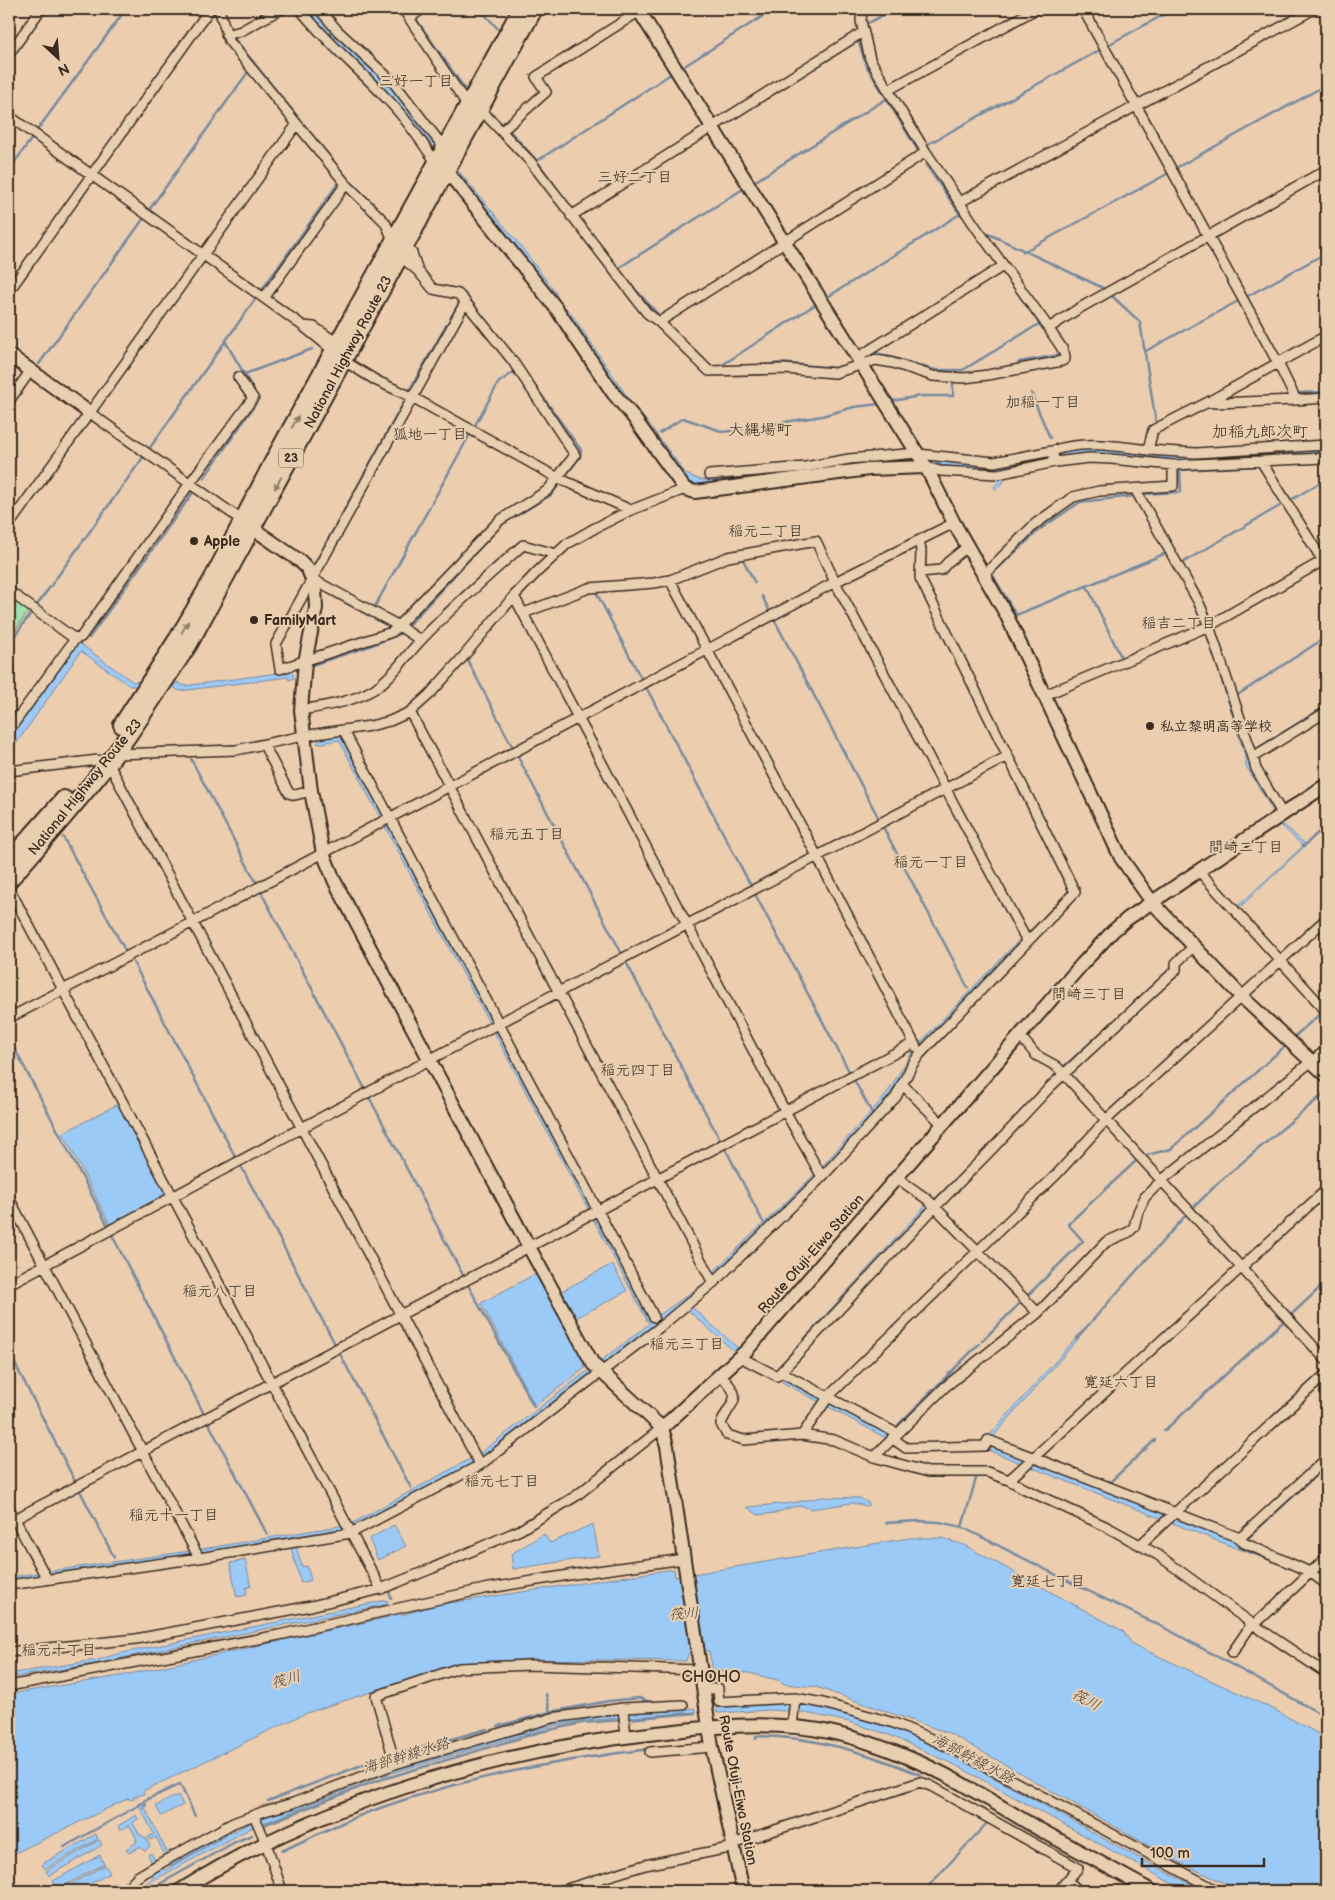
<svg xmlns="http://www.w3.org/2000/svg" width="1335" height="1900" font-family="'Balsamiq Sans','Klee One',sans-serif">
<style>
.green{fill:#9ee3af;stroke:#6c8666}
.water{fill:#9ccaf7;stroke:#758aa0}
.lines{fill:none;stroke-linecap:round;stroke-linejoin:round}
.stream{stroke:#758aa0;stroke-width:2.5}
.street-casing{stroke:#3b2a1e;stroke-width:12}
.secondary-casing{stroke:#3b2a1e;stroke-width:16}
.highway-casing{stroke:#3b2a1e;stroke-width:20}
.street{stroke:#e8cfb0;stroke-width:9}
.secondary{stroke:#e8cfb0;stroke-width:12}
.highway{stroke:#e8cfb0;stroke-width:16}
.oneway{fill:#927c67}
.poi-dot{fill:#3b2a1e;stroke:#e8cfb0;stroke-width:2}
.labels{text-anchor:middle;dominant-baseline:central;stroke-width:4;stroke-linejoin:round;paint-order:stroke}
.shield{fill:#e8cfb0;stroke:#6f5c4a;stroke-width:1}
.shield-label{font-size:12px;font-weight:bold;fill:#3b2a1e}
.street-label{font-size:14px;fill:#3b2a1e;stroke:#e8cfb0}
.poi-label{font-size:14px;font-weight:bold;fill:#3b2a1e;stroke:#e8cfb0;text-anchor:start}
.neighbourhood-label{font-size:15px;fill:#3b2a1e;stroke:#e8cfb0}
.water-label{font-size:15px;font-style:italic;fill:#4a423f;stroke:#e8cfb0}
.quarter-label{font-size:16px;fill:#3b2a1e;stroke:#e8cfb0}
</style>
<rect width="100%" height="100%" fill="#ecceaf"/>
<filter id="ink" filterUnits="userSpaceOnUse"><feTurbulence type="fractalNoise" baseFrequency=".02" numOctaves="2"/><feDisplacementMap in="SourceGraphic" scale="10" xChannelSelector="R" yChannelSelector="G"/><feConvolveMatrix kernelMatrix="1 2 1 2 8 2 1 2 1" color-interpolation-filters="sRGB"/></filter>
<g filter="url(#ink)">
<path class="green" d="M9,595L29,610L9,640Z"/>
<path class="water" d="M306,9H313L331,29L388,83L429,132L437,146L435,149L389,94L325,33Z
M457,169L520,245L555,292L559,301L570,312L635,408L645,419L686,474L701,480L736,478L863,460L904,456L912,459L944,460L993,466L1069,450L1094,449L1118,450L1326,448V454L1186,461L1102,454L1077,455L1057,457L1003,469L1004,481L996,490L994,487L1002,478L1000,470H981L938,465L929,462L902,461L864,464L747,481L692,485L687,482L462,183L455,172Z
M1207,635H1209L1246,753H1248L1277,811L1274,813L1246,766V759Z
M79,643L133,682L141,681L138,686H130L81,651L9,754V740Z
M292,671L294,678L289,680L288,677L180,691L173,687L177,682L184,686Z
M343,735L658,1316L703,1284L711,1274L816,1173L886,1095L914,1049L1020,939L1021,942L916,1052L888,1097L815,1177L687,1303L739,1349L735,1352L681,1304L604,1364L602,1368L591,1374L474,1463L353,1528L201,1554L9,1581V1577L190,1551L351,1524L479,1454L649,1324L339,740L317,744L320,738Z
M1282,823L1306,845L1240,907L1239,905L1303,846L1281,825Z
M1170,969L1172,971L935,1202L933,1200L981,1153L1062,1067Z
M120,1103L168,1194L110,1225L63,1133Z
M927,1204L930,1206L777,1370L776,1369Z
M612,1264L627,1291L576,1318L562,1291Z
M537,1273L584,1363L583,1364L585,1368L535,1406L481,1303Z
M1078,1336L1079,1338L992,1438L989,1436Z
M784,1378L889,1435L886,1438L782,1382Z
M993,1446L1240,1543V1548L1238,1549L990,1451Z
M822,1497L860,1498L870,1504L867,1506L852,1503L811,1509L802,1506L792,1507L775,1513L758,1515L747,1507L792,1503Z
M593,1524L599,1556L513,1569L511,1554L544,1534L550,1543Z
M394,1525L406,1546L378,1560L369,1539Z
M909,1538H942L964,1545L1123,1631L1132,1644L1273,1709L1326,1738V1891H1242L1174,1860L951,1734L816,1687L784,1684L781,1681L749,1673L713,1671L709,1651L688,1654L686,1661L526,1659L447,1667L304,1714L143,1791L144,1794L134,1797V1799L130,1800L129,1798L9,1856V1694L120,1676L389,1617L392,1613L397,1612L402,1615L436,1605L674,1569L675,1577Z
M296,1546L302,1567L307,1566L311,1580L301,1583L291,1548Z
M245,1560L251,1586L246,1588L247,1595L237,1597L230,1563Z
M387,1600L388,1604L117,1659C109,1663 98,1667 88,1665L9,1678V1674L89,1661H95L117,1654Z
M755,1703C770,1703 785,1702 801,1704C872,1712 936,1747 998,1780C1068,1817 1135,1859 1206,1891H1189L1171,1883L957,1766L887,1734L849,1722L801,1712L770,1710L717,1713V1707Z
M695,1708L696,1712L583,1721L553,1726L378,1777L251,1828L154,1880L141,1891H136L153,1878L155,1869L148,1855L151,1853L159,1868L165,1870L227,1835L170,1866L156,1837L150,1840L148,1837L154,1834L138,1804L142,1802L172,1862L228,1831L230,1833L252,1822L366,1777L552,1722L584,1716Z
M178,1795L183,1805L161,1816L156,1806Z
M136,1815L138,1819L133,1823L139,1834L146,1838L150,1846L145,1851L139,1847L129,1853L126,1849L136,1843V1837L129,1825L120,1830L118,1826Z
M96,1834L98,1839L45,1869L42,1864Z
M99,1840L102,1845L49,1876L46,1871Z
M100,1855L104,1864L58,1889L53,1881Z
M105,1865L110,1873L77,1891H59Z"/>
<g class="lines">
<path class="stream" d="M224,9L228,25
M480,9L498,29
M631,9L632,11
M1088,9L1104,39
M408,10L410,12L415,9
M416,19L465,89
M635,19L636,18L703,125
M868,23L895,9
M233,37L348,179
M1108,45L1174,9
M1112,52L1137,97
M683,67L774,9
M1144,109L1188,191
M491,113L501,123
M721,127L856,42L859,43L866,65L917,149
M511,128L510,131L537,161L567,202
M38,129L126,9
M928,144L1100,50
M537,161L671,74
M926,165L960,214L966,218
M1176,168L1326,85
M9,170L32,138
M754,182L886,99
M352,183L375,206
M149,210L248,72
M989,234L1103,288
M1023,252L1169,173
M419,263L435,285L456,289L466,295L516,359
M617,269L743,189
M1005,275L1043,329
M625,278L658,314
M261,291L339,182
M1111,295L1140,322L1156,423
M1246,297L1326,253
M826,298L960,214
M682,339L712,366L719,367
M225,341L253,389
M1274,346L1280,358
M1144,352L1240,300
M866,358L877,353L935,370H963L1039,324
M1019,362L1059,355L1060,353
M39,364L144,218
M762,365L781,363L834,368L848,365
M1284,365L1298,393L1326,392
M719,367L816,304
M522,368L581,450L580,457L566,475
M245,374L312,349
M410,389L459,303
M1031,393L1050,438
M892,401L920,396H953V379
M474,427L499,382L514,372
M660,433L683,418L724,432L822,416L854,407L880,404
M149,449L256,298
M204,478L259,399L257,396
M1144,494L1181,492L1180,470L1260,466
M1134,496L1080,502L1039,530L992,574L1016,615L1164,554
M1291,500L1326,479
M743,560L755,583
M315,563L405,400
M1182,563L1283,504
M925,564L926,547
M1087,586L1121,657
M597,594L642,680
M331,595L390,627
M762,596L770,612
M37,605L144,456
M374,608L470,434
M775,621L878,817
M408,626L501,525L551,495L558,486
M89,638L194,491
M9,644L31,613
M468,661L513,748
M312,665L367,647L402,633
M646,687L751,886
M1239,694L1326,637
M1253,751L1326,706
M518,757L622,954
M191,759L256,882
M1006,762L1033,817
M883,827L968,988
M63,837L126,952
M1304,846L1326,825
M261,892L365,1089
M755,894L850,1073
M1028,934L1067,894L1069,889L1068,886
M133,962L236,1158
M626,962L720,1140
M1295,1036L1321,1013
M9,1038L108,1226
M854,1080L872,1113
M369,1097L464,1277
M726,1150L763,1222
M1147,1155L1171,1149L1284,1047
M241,1166L335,1344
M1193,1208L1219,1182L1326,1092
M111,1233L204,1414
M467,1283L534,1407
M1026,1297L1083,1241L1068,1224L1136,1161
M1291,1315L1326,1282
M1076,1339L1186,1215
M982,1341L1022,1301
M9,1352L76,1483
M340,1354L411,1488
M208,1422L267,1534
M898,1425L979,1344
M1164,1431L1284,1321
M1108,1484L1155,1440
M79,1489L114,1557
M886,1523L919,1521L939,1522L962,1527L1074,1584L1169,1630L1326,1717
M962,1527L977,1475
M1247,1539L1326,1466
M1239,1546V1548L1286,1566
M1312,1579L1326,1590
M389,1591L391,1598
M546,1694L550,1712
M627,1719L695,1713
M498,1726L550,1712L609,1701L639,1698L653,1703
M756,1739V1736C814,1736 867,1753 921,1775
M399,1754L487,1729
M268,1801L367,1763L389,1756
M143,1808L146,1805L144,1801L180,1784L195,1816
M266,1824L373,1782L540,1732L582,1723L621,1720
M64,1847L141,1804
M282,1851C305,1840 328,1829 351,1819C446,1781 549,1761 650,1749
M149,1891L156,1886L235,1842L252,1835
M924,1891L988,1822"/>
<defs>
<path id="street" d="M219,9L229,41L346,184L385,222L394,242
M300,9C325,41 357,67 385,97C405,117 421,141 437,164
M319,9L338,31L394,83L445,149
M403,9L468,106
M1083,9L1278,363L1296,400L1326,398
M410,18L422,9
M226,35L241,31L281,9
M9,54L41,9
M888,90L1036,9
M480,109L530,161L647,313L659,322L709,371L784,369L835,373L876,360L893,363L933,376L964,378L988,375L1062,361L1065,359C1066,349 1053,338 1049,328L975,226L926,152L888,90L870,59L861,21L862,9
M9,116L303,326L334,351
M502,131L546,92L536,77L643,9
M960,202L1314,9
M571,216L863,32
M412,253L418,271
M400,256L418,271L433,289L458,294L462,298L512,360L575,455L548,490L500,520L392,632L280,669L276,644L465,303
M9,291L210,9
M264,298L346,184
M659,322L926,152
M303,326L314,327L330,338
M1049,328L1078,309L1326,170
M857,358L1003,266
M344,361L377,381L412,397L558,478L631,510
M9,401L31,370
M1210,401L1214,403L1296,400
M90,413L243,521
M1148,450L1196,453L1326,445
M918,454L994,462L1052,451
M1261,461L1326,566
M1055,462L1052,451C1082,440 1117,446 1148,450L1153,430L1210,401L1326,336
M926,467L940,471L998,474L1055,462L1089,458L1111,459L1173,465L1326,458
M709,475L805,467L849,459L917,453
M1135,489L1198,601L1209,626L1253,757L1326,712
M9,525L297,124
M920,572L941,570L948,562L967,547
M983,576L1035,524L1073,497L1099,491L1173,486V465
M312,579L399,626L420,640
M670,580L817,856L916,1047
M9,591L75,639
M514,596L785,1111L822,1177
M524,613L589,588L654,583L670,580L728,557L816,541L835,582L1027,941
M1045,695L1209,626L1326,559
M301,710C325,706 353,702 374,689C394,676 406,655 422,639C454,605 489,575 523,545L556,554
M410,712L713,1283
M9,730L75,639L81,637L190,483L253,398L238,377
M344,731L654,1317
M264,745L289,793L295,795L311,791
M115,754L236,750L303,736L370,726L390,721L410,712L429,695L463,657L514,596L537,572L567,544L595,528L631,510L685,489
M1253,757L1256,769L1283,815
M108,762L480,1465
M9,771L98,760
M1199,871L1326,1011
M9,888L381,1589
M9,1018L193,922L835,582L954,523
M1020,1036L1036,1055L1056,1066L1064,1074L1326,1360
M902,1084L943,1125
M897,1178L927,1199L1038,1313
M9,1198L199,1558
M9,1284L429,1060L1008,756
M740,1357L777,1376L935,1207L993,1148L1051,1086L1176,970V963L1194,946
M781,1372L896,1433
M720,1375C746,1400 731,1399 721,1424L727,1435L744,1440L802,1435L834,1440L874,1457L928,1472H987L1009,1480L1025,1489L1107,1527L1158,1555L1254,1625L1326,1673
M802,1435L829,1396L1057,1174L1106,1120L1326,919
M892,1438L906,1448L985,1446L988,1440L1240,1538L1244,1543L1310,1572L1326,1584
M874,1457L945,1387L1038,1313L1106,1242L1129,1232L1134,1227L1138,1212L1145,1197L1162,1180L1326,1050
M1009,1480L1326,1190
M9,1508L47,1579
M15,1519L914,1043
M1240,1538L1326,1459
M1140,1545L1326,1374
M9,1585L199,1558L351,1533L480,1465L660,1327L713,1283L822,1177L896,1097L912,1065L920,1054L1075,892L920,578L921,550L919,541
M1254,1625L1326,1558
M9,1652L136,1639L311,1606L381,1589L433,1568L520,1530L576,1496L662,1428
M1232,1653L1252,1624
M9,1686L279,1635L484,1589L575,1574L684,1559
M704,1690L718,1688L719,1702L795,1698L823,1703L894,1723L952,1748L1218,1891
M623,1708L683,1705
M792,1727L795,1698
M650,1752L712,1747
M395,1764L376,1696L459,1668L530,1665L701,1670
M254,1815L266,1843L282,1891
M733,1844L920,1782L931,1786L1078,1868L1058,1891
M1068,1881L1079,1891
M124,1891L137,1877L166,1860L233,1823L265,1811L293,1803L395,1764L552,1718L623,1708L626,1736
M560,1891L645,1865L734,1847"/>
<path id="secondary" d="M638,9L926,467L954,523L1006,614L1121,858L1152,902L1241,996L1326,1075
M439,166L455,181L556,308L613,393L631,414L685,489L695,492L869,469L926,467
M9,355L90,413
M245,523L300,561L308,569L315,588L316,608L305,662L301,710L311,791L323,853L335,882L529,1247L593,1364L662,1428
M179,1891C318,1803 494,1751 657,1733C716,1726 776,1720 834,1733C879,1743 935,1767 974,1791C996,1803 1016,1816 1037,1828C1075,1849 1114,1870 1152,1891
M743,1891L712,1747L667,1446L662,1428L747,1350L1083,963L1113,931L1127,919L1326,785"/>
<path id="highway" d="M122,725L178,638L213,578L276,456L521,9
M9,861L64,799
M9,880C43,841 78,802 110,761C138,723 163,683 189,644L534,9"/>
</defs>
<use href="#street" class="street-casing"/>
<use href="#secondary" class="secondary-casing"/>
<use href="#highway" class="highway-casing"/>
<use href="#street" class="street"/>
<use href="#secondary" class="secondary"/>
<use href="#highway" class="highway"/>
</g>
<defs><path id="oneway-solid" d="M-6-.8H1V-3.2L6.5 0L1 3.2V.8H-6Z" transform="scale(1.25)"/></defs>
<g class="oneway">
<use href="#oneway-solid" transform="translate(295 422) rotate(-61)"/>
<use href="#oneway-solid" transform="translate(278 483) rotate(119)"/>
<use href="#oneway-solid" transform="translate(185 627) rotate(-60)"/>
</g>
</g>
<g class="poi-dot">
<circle cx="194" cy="541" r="5"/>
<circle cx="254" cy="620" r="5"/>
<circle cx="1150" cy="726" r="5"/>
</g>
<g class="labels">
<rect class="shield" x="278.5" y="448.5" width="25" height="19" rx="4"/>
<g class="shield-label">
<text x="291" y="458">23</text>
</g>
<g class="street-label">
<text transform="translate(348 352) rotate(-62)">National Highway Route 23</text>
<text transform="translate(85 787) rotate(-51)">National Highway Route 23</text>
<text transform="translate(811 1254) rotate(-49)">Route Ofuji-Eiwa Station</text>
<text transform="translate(738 1790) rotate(79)">Route Ofuji-Eiwa Station</text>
</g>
<g class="poi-label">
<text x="204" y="541">Apple</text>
<text x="264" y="620">FamilyMart</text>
<text x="1160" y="726">私立黎明高等学校</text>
</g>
<g class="neighbourhood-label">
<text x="416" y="81">三好一丁目</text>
<text x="635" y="177">三好二丁目</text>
<text x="1043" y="402">加稲一丁目</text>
<text x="430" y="434">狐地一丁目</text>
<text x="766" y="531">稲元二丁目</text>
<text x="1179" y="623">稲吉二丁目</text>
<text x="527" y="834">稲元五丁目</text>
<text x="1246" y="847">間崎二丁目</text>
<text x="931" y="862">稲元一丁目</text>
<text x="1089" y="994">間崎三丁目</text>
<text x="638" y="1070">稲元四丁目</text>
<text x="220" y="1291">稲元八丁目</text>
<text x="687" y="1344">稲元三丁目</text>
<text x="1121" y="1382">寛延六丁目</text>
<text x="502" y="1481">稲元七丁目</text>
<text x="174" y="1515">稲元十一丁目</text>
<text x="1048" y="1581">寛延七丁目</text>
<text x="59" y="1650">稲元十丁目</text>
</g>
<g class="water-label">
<text transform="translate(684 1614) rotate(-4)">筏川</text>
<text transform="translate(286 1680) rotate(-16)">筏川</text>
<text transform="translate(1086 1700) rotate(28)">筏川</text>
<text transform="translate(406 1756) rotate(-17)">海部幹線水路</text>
<text transform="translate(973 1759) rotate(28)">海部幹線水路</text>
</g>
<g class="quarter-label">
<text x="760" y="430">大縄場町</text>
<text x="1260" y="432">加稲九郎次町</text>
<text x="711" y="1677">CHOHO</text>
</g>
</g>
<rect width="1335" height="1900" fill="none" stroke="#e8cfb0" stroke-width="30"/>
<rect x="15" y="15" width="1305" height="1870" fill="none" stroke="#3b2a1e" stroke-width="2" filter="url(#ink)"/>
<g transform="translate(58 58) rotate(154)" stroke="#e8cfb0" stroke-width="4" paint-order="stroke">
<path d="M0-4L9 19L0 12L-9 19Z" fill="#3b2a1e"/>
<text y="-8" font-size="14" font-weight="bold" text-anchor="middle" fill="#3b2a1e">N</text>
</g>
<path d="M1142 1858v8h122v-8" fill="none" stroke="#3b2a1e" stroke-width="2.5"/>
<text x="1150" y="1858" font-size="15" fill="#3b2a1e" stroke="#e8cfb0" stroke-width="4" paint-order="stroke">100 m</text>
</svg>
